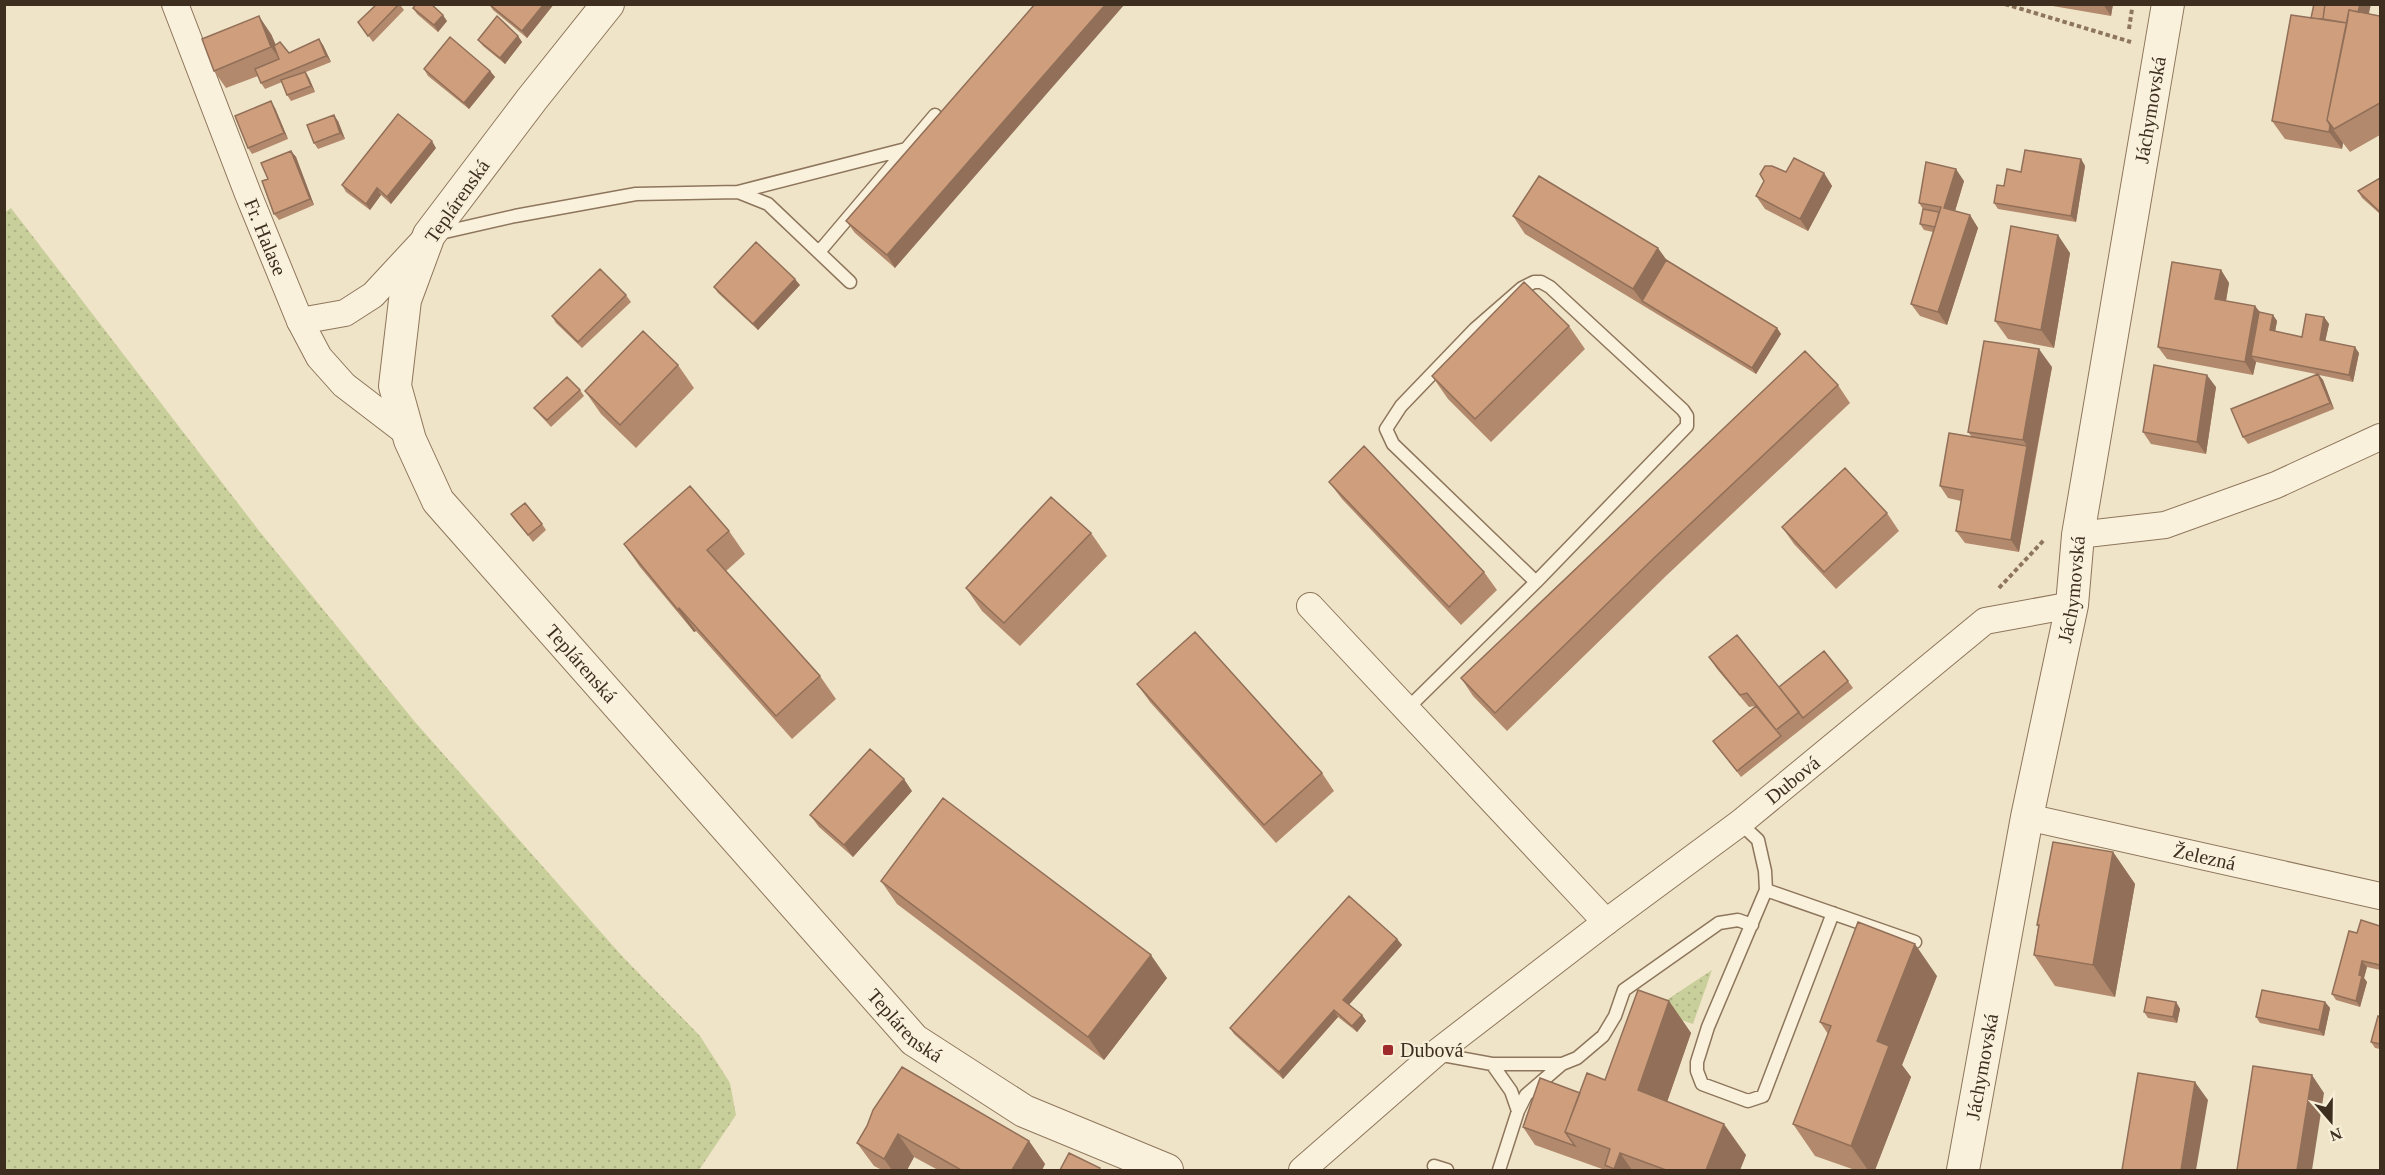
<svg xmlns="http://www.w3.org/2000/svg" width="2385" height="1175" font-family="'Times New Roman',serif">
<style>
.grass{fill:url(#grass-dots)}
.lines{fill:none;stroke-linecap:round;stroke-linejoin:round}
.service-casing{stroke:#8d765c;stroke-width:15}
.minor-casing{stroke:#8d765c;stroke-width:28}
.tertiary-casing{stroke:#8d765c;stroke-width:34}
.path{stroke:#8d765c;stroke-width:4;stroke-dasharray:4.5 3;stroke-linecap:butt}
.service{stroke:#faf1dc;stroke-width:12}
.minor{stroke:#faf1dc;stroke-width:26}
.tertiary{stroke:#faf1dc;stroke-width:32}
.wall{fill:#b2896c}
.shaded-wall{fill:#916f58}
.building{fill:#cf9f7d;stroke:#916f58;stroke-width:1.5}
.poi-dot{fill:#9e2a2b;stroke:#f7eed8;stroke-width:2}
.labels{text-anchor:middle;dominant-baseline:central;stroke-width:4.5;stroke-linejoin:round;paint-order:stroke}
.street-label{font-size:20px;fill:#3d2e20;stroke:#f7eed8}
.poi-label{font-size:20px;fill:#3d2e20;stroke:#f7eed8;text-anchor:start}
</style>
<defs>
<pattern id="grass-dots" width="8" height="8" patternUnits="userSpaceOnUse" patternTransform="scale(1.5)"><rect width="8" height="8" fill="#c9cf9b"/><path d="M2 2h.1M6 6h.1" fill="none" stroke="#aeb285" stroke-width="1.8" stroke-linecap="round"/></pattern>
</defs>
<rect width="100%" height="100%" fill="#f0e4c8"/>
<path class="grass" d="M11,208L260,532L415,722L622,956L700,1036L730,1083L736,1115L699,1170H5L4,213Z
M1712,970L1693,1024L1654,1011L1656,1007Z"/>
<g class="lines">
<defs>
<path id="service" d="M738,192L906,149
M436,234L515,216L636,194L738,192L768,204L850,282
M819,252L935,115
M1407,709L1536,582L1687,426V416L1683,410L1550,287L1541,282H1534L1522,288L1475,329L1401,406L1386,429L1393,444L1536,582
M1740,823L1758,840L1765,871L1766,890L1708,1027L1697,1062V1071L1702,1084L1748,1101L1763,1096L1833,913
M1766,890L1915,942
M1437,1054L1492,1064L1511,1091L1518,1111L1499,1170
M1492,1064H1562L1577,1058L1603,1036L1615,1016L1624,990L1719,923L1738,920L1752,925
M1518,1111L1526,1095L1562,1064
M1434,1166L1447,1170"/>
<g id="minor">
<path id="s1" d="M175,4L248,194L300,321L319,357L344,385L408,434"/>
<path d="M300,321L345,313L373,295L425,239"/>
<path d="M2078,535L2165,525L2276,485L2380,437"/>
<path d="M1310,606L1606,922"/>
<path id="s2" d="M2027,817L2380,896"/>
<path id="s3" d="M1302,1170L1436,1053L1606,922L1740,823L1985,621L2072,605"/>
</g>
<g id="tertiary">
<path id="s4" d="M608,4L532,99L429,235L405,300L395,386L410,440L438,501L914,1040L1024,1111L1167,1170"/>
<path id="s5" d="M1963,1170L2027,817L2072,605L2078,535L2168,4"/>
</g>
</defs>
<use href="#service" class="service-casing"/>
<use href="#minor" class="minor-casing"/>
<use href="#tertiary" class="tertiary-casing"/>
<path class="path" d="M2005,4L2131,42
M2129,29L2132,9
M1999,588L2045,539"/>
<use href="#service" class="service"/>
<use href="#minor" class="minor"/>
<use href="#tertiary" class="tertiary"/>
</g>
<path class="wall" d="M377,4H402L401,6L404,10L373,42L358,22Z
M489,4H554L527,38L493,10Z
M1035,4L895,268L855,233L846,221Z
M2041,4H2113L2111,16Z
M413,8L447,21L438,32L417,14Z
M2369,14L2380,16V135L2350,152L2343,143L2342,149L2285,139L2272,121L2311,18Z
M271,34L276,45L289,53L323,45L331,62L306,72L309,78L315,92L291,101L287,95L282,82L265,89L261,83L258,76L226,88L214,71Z
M518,36L522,42L505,64L483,46L478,40Z
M424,69L490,71L495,77L469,109L428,76Z
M275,108L288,139L252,154L248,148Z
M338,121L345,139L318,149L314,143Z
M436,148L391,204L381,195L370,210L346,192L342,185Z
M291,151L296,157L314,205L279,220L274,214L268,179Z
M2081,159L2085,166L2076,222L1998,209L1994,203L2004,186Z
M1786,172L1824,173L1832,186L1808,231L1765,209L1756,196Z
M2380,178V214L2362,198L2358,191Z
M1964,181L1955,211L1970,215L1978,228L1947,325L1920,316L1911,304L1933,232L1924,230L1920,224L1923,209L1919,203Z
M1513,216L1666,260L1777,328L1781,334L1756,374L1525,234Z
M2070,253L2054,348L2008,339L1995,321Z
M2221,270L2229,283L2226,301L2255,306L2260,312L2273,315L2277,321L2275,332L2302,337L2324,317L2329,324L2325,341L2359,353L2353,382L2319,375L2323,380L2334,409L2248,444L2243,437L2316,374L2256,362L2253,375L2167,359L2158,347Z
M800,285L758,330L718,293L714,287Z
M626,295L631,302L582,348L556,323L552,316Z
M1569,326L1585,349L1491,442L1448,399L1432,376Z
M678,365L694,388L636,448L601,414L585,391Z
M2052,367L2019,552L1965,543L1956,531L1961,501L1948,498L1940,486L1972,437L1968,432Z
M1838,385L1850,403L1667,575L1507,731L1473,696L1461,678Z
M2216,387L2206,454L2151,444L2143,432Z
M580,390L584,396L551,427L539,414L534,408Z
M1329,482L1484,572L1497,590L1461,625L1342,499Z
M1887,513L1899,531L1836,589L1794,544L1782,527Z
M511,514L542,524L546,530L533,542Z
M729,531L745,554L726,571L820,676L836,699L792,739L696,631L694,632L640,567L624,544Z
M1091,533L1107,556L1020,646L982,611L966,588Z
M1709,657L1779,687L1848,681L1853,688L1741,777L1713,741L1756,706L1749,707L1717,669Z
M1137,684L1322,773L1334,791L1276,843L1150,702Z
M912,791L853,857L819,827L810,815Z
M2113,852L2135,884L2115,997L2055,986L2034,955L2038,927L2037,925Z
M881,881L1167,978L1104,1060L897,904Z
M2380,926V970L2367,967L2364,978L2367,982L2360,1007L2336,1000L2332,994L2357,933Z
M1397,939L1402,945L1349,1004L1362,1015L1366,1021L1357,1032L1338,1017L1283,1079L1234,1034L1230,1028Z
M1937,976L1902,1065L1911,1077L1875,1170H1855L1815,1156L1793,1124L1828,1034L1820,1022Z
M1669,1001L1691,1033L1667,1102L1746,1155L1740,1170H1605L1535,1145L1523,1127L1580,1093L1605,1080Z
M2176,1002L2180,1009L2177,1023L2148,1018L2144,1012Z
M2325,1002L2330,1008L2324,1036L2260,1023L2256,1017Z
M2380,1017V1049L2375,1048L2371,1042Z
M867,1126L1029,1141L1045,1164L1042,1170H938L914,1157L907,1170H882L874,1166L857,1143Z"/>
<path class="shaded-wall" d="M544,4H554L527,38L522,31Z
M1106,4H1125L895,268L887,255Z
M2103,4H2113L2111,16Z
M2360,4H2371L2363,41L2355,29Z
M443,15L447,21L438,32L434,25Z
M259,16L271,34L284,65L271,47Z
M518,36L522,42L505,64L500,58Z
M319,39L323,45L331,62L326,56Z
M490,71L495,77L469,109L464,103Z
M305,72L309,78L315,92L311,86Z
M271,101L275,108L288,139L284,133Z
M334,115L338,121L345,139L340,133Z
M2330,125L2343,143L2342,149L2329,132Z
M432,141L436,148L391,204L387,197Z
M291,151L296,157L314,205L310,199Z
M2081,159L2085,166L2076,222L2071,216Z
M1956,169L1964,181L1952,221L1944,208Z
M1824,173L1832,186L1808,231L1800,219Z
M377,188L381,195L370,210L366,204Z
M1970,215L1978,228L1947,325L1938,312Z
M2058,235L2070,253L2054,348L2041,330Z
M1658,248L1671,266L1642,301L1633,289Z
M2221,270L2229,283L2224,312L2215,299Z
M795,279L800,285L758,330L753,324Z
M2255,306L2264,318L2251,356L2256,362L2253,375L2245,362Z
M2273,315L2277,321L2274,337L2270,330Z
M2324,317L2329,324L2324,347L2320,340Z
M1777,328L1781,334L1756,374L1752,368Z
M2355,347L2359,353L2353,382L2349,375Z
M2039,349L2052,367L2035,458L2023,440Z
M2318,374L2323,380L2334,409L2330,403Z
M2207,375L2216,387L2206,454L2197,442Z
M2027,446L2035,458L2019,552L2011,540Z
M679,608L696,631L694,632L678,610Z
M904,779L912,791L853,857L844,845Z
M2113,852L2135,884L2115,997L2093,965Z
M1397,939L1402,945L1348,1006L1343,1000Z
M1915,944L1937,976L1902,1065L1911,1077L1875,1170H1868L1851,1146L1877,1041Z
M1151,955L1167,978L1104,1060L1088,1037Z
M2362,961L2367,967L2364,978L2367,982L2360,1007L2356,1001L2359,975Z
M1669,1001L1691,1033L1660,1122L1638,1090Z
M2176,1002L2180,1009L2177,1023L2173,1017Z
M2325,1002L2330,1008L2324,1036L2319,1030Z
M1334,1010L1338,1017L1283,1079L1279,1072Z
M1362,1015L1366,1021L1357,1032L1352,1026Z
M2312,1075L2324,1093L2312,1170H2297Z
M2195,1082L2208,1100L2196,1170H2181Z
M1724,1124L1746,1155L1740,1170H1706Z
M898,1134L914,1157L907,1170H892L884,1159Z
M1029,1141L1045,1164L1042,1170H1012Z
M1620,1153L1632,1170H1616L1614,1169Z"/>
<path class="building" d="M377,4H399L368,36L358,22Z
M416,4H431L443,15L434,25L413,8Z
M489,4H544L522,31Z
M1035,4H1106L887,255L846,221Z
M2314,4H2325L2323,19L2311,18Z
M2325,4H2360L2358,12L2349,10L2347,23L2323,19Z
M2349,10L2380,16V103L2334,129L2327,120Z
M2291,15L2347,23L2327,120L2330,125L2329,132L2272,121Z
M259,16L271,47L214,71L202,39Z
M497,16L518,36L500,58L478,40Z
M450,37L490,71L464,103L424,69Z
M319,39L326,56L261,83L255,69L279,59L274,46L280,42L289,53Z
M305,72L311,86L287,95L281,80Z
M271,101L284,133L248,148L235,116Z
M398,114L432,141L387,197L377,188L366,204L342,185Z
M334,115L340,133L314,143L307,125Z
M2025,150L2081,159L2071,216L1994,203L1997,185L2004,186L2007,169L2021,172Z
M291,151L310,199L274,214L262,181L268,179L261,163Z
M1794,158L1824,173L1800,219L1756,196L1764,181L1760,174L1765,166H1772L1786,172Z
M1926,162L1956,169L1944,208L1970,215L1938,312L1911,304L1941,207L1919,203Z
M1539,176L1658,248L1633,289L1513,216Z
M2380,178V212L2358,191Z
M1923,209L1939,212L1935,227L1920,224Z
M2011,226L2058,235L2041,330L1995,321Z
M756,242L795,279L753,324L714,287Z
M1666,260L1777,328L1752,368L1642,301Z
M2172,262L2221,270L2215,299L2255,306L2245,362L2158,347Z
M600,269L626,295L578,342L552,316Z
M1524,282L1569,326L1475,419L1432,376Z
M2259,312L2273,315L2270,330L2302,337L2306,314L2324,317L2320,340L2355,347L2349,375L2251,356Z
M643,331L678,365L620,425L585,391Z
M1984,341L2039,349L2023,440L1968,432Z
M1805,351L1838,385L1655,557L1495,713L1461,678Z
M2154,365L2207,375L2197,442L2143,432Z
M2318,374L2330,403L2243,437L2231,409Z
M567,377L580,390L547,420L534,408Z
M1949,433L2027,446L2011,540L1956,531L1963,490L1940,486Z
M1364,446L1484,572L1449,607L1329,482Z
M1845,468L1887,513L1824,572L1782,527Z
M690,486L729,531L707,550L820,676L776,716L679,608L678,610L624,544Z
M1051,497L1091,533L1004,623L966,588Z
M525,503L542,524L528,535L511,514Z
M1195,632L1322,773L1264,825L1137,684Z
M1737,635L1799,712L1776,730L1747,693L1740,695L1709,657Z
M1824,651L1848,681L1803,718L1779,687Z
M1756,706L1781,736L1737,771L1713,741Z
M870,749L904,779L844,845L810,815Z
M943,798L1151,955L1088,1037L881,881Z
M2053,842L2113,852L2093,965L2034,955L2039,925H2037Z
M1349,896L1397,939L1343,1000L1362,1015L1352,1026L1334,1010L1279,1072L1230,1028Z
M2361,920L2380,926V965L2362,961L2359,975L2362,976L2356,1001L2332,994L2349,931L2357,933Z
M1858,922L1915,944L1877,1041L1889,1046L1851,1146L1793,1124L1831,1026L1820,1022Z
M1638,990L1669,1001L1638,1090L1724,1124L1706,1170H1666L1620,1153L1614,1169L1605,1165L1610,1149L1565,1132L1587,1073L1605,1080Z
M2262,990L2325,1002L2319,1030L2256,1017Z
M2147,997L2176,1002L2173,1017L2144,1012Z
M2378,1016L2380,1017V1044L2371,1042Z
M2253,1066L2312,1075L2297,1170H2237Z
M902,1067L1029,1141L1012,1170H961L898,1134L884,1159L857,1143L867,1126L873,1110Z
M2138,1073L2195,1082L2181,1170H2122Z
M1540,1078L1580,1093L1565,1132L1575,1146L1523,1127Z
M1069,1153L1100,1168L1099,1170H1060Z"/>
<rect class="poi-dot" x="1382" y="1044" width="12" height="12" rx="3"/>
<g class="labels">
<g class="street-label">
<text stroke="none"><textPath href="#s5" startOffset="1077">Jáchymovská</textPath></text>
<text transform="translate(457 201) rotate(-55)">Teplárenská</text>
<text stroke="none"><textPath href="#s1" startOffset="250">Fr. Halase</textPath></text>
<text stroke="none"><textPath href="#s5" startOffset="591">Jáchymovská</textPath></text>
<text stroke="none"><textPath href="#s4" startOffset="788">Teplárenská</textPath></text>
<text stroke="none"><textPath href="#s3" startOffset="627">Dubová</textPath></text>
<text stroke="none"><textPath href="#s2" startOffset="182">Železná</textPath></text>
<text stroke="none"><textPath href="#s4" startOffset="1274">Teplárenská</textPath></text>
<text stroke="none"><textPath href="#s5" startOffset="105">Jáchymovská</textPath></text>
</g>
<g class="poi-label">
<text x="1400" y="1050">Dubová</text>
</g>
</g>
<rect width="2385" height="1175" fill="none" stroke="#3d2e20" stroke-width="12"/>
<g transform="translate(2331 1121) rotate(160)" stroke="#f7eed8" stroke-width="4.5" paint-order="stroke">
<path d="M0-4.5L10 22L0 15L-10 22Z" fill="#3d2e20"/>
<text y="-9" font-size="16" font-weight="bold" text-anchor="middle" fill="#3d2e20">N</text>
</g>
</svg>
